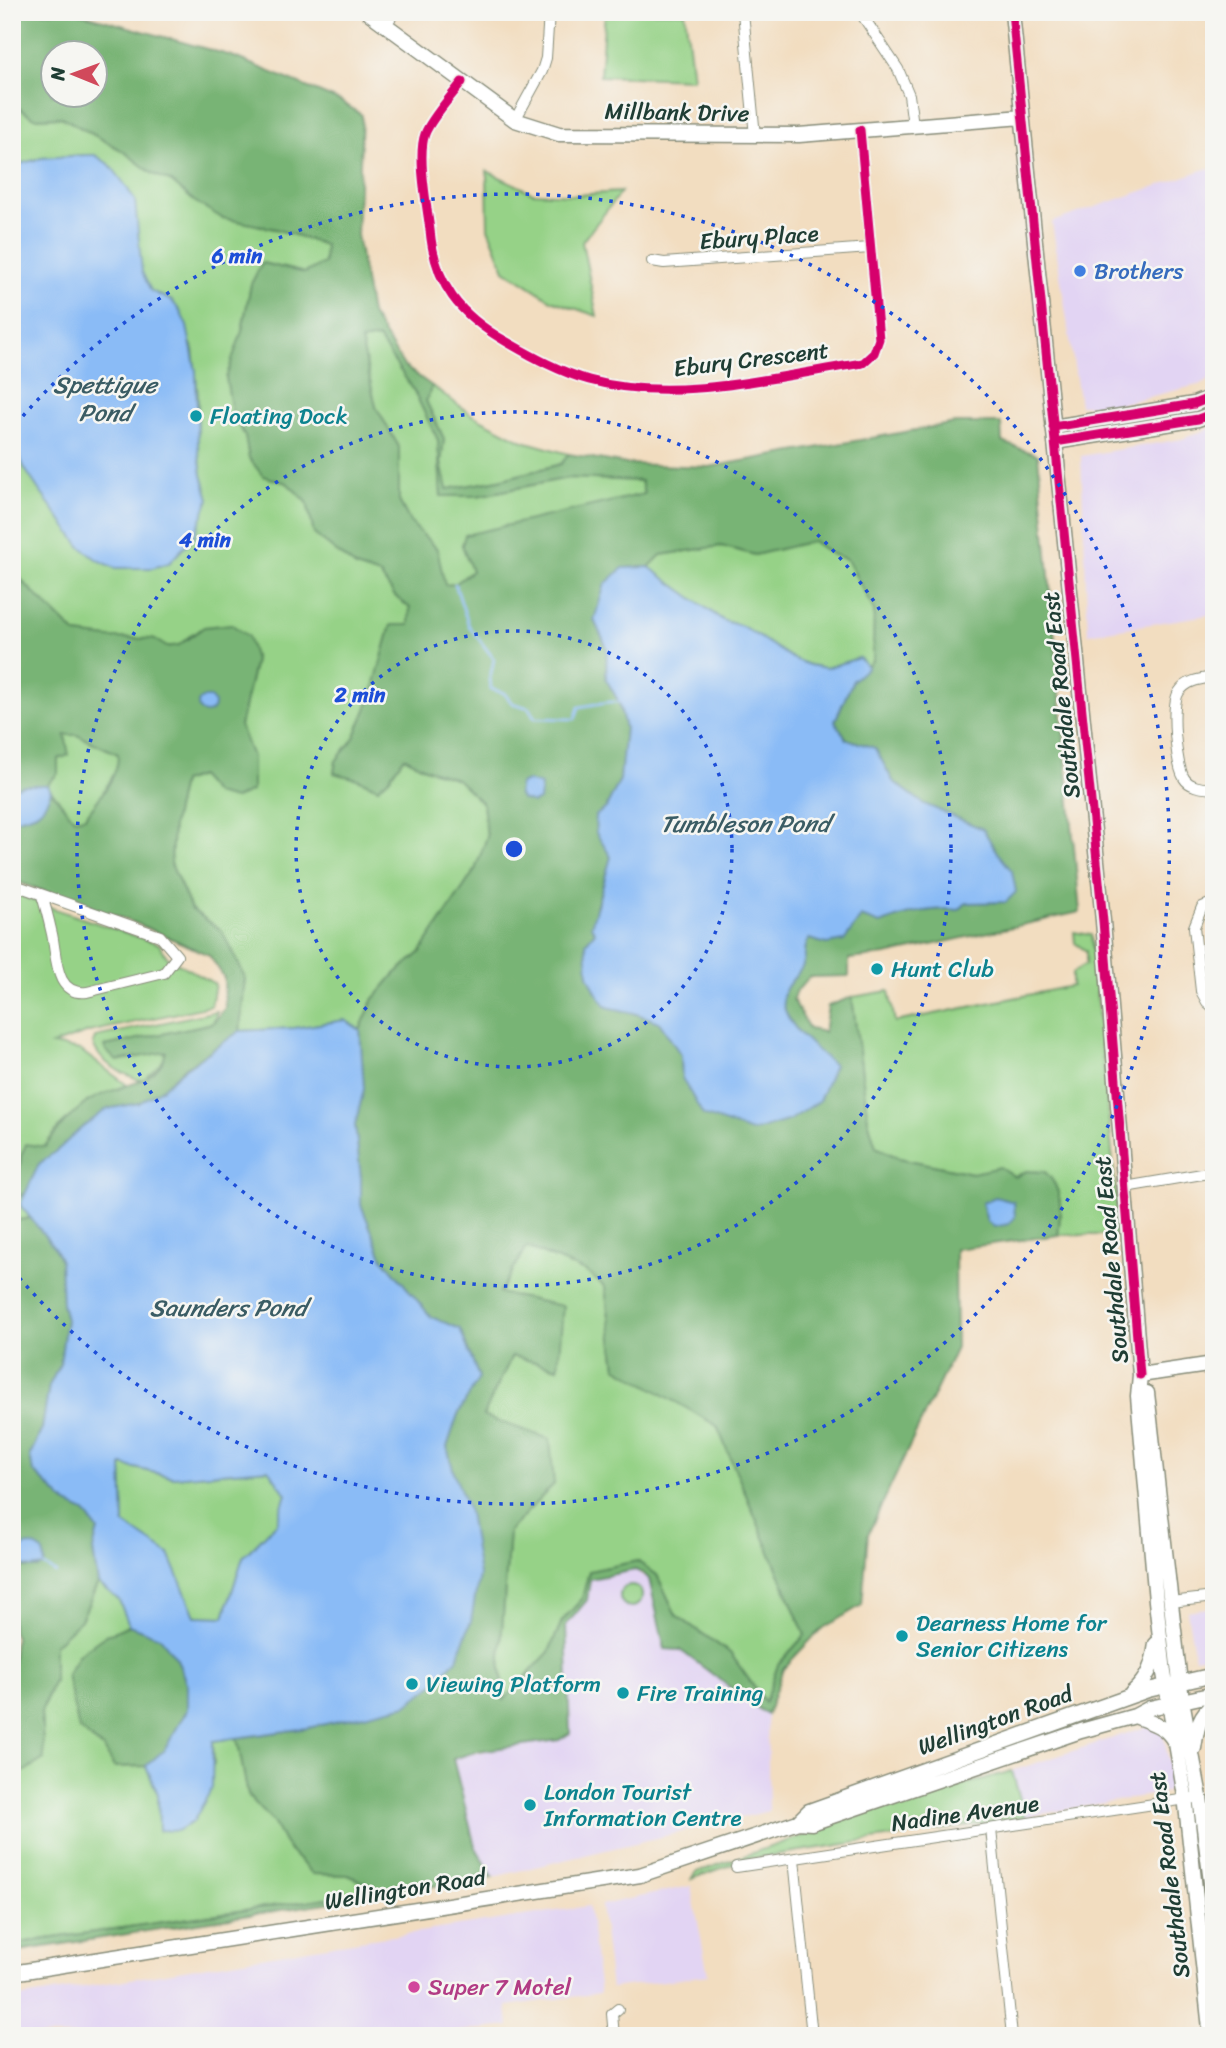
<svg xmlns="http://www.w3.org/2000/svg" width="1226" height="2048" viewBox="0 0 1226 2048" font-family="Sriracha,sans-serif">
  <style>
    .built { fill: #e2d4f3 }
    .green { fill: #96d287; stroke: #5a885e; stroke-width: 2 }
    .forest { fill: #78b474; stroke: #4c7854; stroke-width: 2; fill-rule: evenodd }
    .water { fill: #8abbf6; stroke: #547c95; stroke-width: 2; fill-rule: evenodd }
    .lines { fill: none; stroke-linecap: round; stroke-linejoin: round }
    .stream { stroke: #8abbf6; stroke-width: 2.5 }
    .street-casing { stroke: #888d7a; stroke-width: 12 }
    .secondary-casing { stroke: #888d7a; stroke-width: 17 }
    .street { stroke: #fff; stroke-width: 10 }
    .secondary { stroke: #fff; stroke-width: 14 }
    .cycleway-casing { stroke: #f6f6f2; stroke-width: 13 }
    .cycleway { stroke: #d6006c; stroke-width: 9 }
    .ring { fill: none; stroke: #1d4ed8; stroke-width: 3.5; stroke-dasharray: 3.5 7 }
    .shop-dot { fill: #3f7fe0; stroke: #f6f6f2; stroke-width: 2.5 }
    .culture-dot { fill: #0f9aa8; stroke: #f6f6f2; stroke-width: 2.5 }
    .hotel-dot { fill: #d1479c; stroke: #f6f6f2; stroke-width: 2.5 }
    .labels { text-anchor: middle; stroke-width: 5; stroke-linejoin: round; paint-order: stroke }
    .street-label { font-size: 23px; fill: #1f3d34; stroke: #f6f6f2 }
    .shop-label { font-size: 23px; fill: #366cbe; stroke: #f6f6f2; text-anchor: start }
    .culture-label { font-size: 23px; fill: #0d838f; stroke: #f6f6f2; text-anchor: start }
    .hotel-label { font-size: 23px; fill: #b23c85; stroke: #f6f6f2; text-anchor: start }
    .water-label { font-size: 24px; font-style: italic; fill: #3a5c64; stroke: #f6f6f2 }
    .centre { fill: #1d4ed8; stroke: #f6f6f2; stroke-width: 3.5 }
    .ring-label { font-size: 21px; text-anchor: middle; font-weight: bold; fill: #1d4ed8; stroke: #f6f6f2; stroke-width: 5; stroke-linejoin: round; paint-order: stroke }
  </style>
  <rect width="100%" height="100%" fill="#f6f6f2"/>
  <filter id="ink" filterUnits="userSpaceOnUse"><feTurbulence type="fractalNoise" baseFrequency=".0143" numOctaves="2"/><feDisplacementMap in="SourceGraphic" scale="14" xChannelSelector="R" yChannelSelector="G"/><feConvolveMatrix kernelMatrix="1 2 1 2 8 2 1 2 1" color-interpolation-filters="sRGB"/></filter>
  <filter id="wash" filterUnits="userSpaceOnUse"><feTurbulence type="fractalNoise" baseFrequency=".00686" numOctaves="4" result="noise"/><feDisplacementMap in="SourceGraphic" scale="28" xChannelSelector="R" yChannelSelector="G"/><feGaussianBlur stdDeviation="1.57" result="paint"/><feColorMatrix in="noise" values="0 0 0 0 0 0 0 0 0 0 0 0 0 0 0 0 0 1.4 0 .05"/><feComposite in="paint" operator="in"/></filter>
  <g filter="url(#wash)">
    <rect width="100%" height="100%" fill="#f2ddc0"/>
    <!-- built -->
    <path class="built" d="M 1209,168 L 1214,175 L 1214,377 L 1202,384 L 1111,406 L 1080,405 L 1052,222 Z
      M 1214,427 L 1214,614 L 1088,634 L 1081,456 L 1182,439 Z
      M 635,1570 L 649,1579 L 665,1649 L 680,1649 L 767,1715 L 769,1811 L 493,1877 L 475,1846 L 453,1758 L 570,1733 L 566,1625 L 587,1600 L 590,1579 Z
      M 1214,1607 L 1214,1655 L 1195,1658 L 1187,1611 Z
      M 1149,1726 L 1163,1734 L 1173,1779 L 1166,1792 L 1025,1817 L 1012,1771 Z
      M 691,1886 L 708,1975 L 611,1988 L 601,1905 Z
      M 589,1906 L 600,1993 L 507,2006 L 509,2026 L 416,2036 L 12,2036 L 12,1999 L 327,1946 Z"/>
    <!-- green -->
    <path class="green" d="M 605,12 L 685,12 L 693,79 L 600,76 Z
      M 12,104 L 35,118 L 61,117 L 123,151 L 153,174 L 172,182 L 194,201 L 253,224 L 302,236 L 325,245 L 324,263 L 305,273 L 262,263 L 251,284 L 242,331 L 232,413 L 245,436 L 249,458 L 263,476 L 287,483 L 307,502 L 314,534 L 356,567 L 380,575 L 395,596 L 410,608 L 409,625 L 391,625 L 371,698 L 354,738 L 336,761 L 334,773 L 358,779 L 378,788 L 389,778 L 404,757 L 425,768 L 457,779 L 483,804 L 487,837 L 475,870 L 420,953 L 395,974 L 373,1000 L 360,1030 L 345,1020 L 294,1028 L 240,1031 L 245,977 L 222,931 L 191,909 L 171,864 L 173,824 L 182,782 L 199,776 L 215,794 L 252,757 L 240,726 L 255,660 L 193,633 L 179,645 L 167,647 L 76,634 L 23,582 L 12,565 L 12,440 L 25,469 L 115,568 L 152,568 L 209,499 L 202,475 L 198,445 L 198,395 L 193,348 L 172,301 L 151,291 L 141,272 L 134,201 L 85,155 L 42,158 L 12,166 Z
      M 487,171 L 533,193 L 574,195 L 621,192 L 582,242 L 597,316 L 551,300 L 505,270 L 488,228 Z
      M 378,338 L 413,389 L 438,440 L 441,496 L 477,496 L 568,478 L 641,481 L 644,494 L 553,516 L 462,545 L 472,571 L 455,584 L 444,585 L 437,549 L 410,522 L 399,501 L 399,447 L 376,407 L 361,341 Z
      M 432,386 L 472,415 L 523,441 L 569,454 L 561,464 L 499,480 L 446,490 L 441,463 L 444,439 L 426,401 Z
      M 813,541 L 831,554 L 847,559 L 874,610 L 873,660 L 868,667 L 859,658 L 826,668 L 809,665 L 792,658 L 742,626 L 724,621 L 649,567 L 661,555 L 721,546 L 755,555 Z
      M 64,735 L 77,735 L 118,754 L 119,766 L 100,797 L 85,817 L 74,819 L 47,785 L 58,773 L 58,759 Z
      M 12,892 L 52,908 L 159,944 L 167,957 L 215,984 L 211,1006 L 89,1032 L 52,1045 L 80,1050 L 127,1085 L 88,1101 L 58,1128 L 44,1147 L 21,1156 L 19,1175 L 12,1184 Z
      M 1074,932 L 1091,935 L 1120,1235 L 1058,1235 C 1061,1211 1064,1189 1045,1172 L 1026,1171 L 1015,1177 L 973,1173 L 899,1158 L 876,1147 L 868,1120 L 852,997 L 889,991 L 895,1022 L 1072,986 L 1072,973 L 1086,964 L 1086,951 L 1075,943 Z
      M 217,1011 L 213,1023 L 106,1046 L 117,1061 L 166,1051 L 164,1062 L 142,1081 C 122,1073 101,1065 93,1044 L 95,1037 Z
      M 26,1193 L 21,1205 L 31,1218 L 12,1221 L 12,1199 Z
      M 527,1247 L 587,1272 L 605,1287 L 616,1367 L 717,1425 L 805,1635 L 778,1665 L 765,1703 L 730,1653 L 676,1615 L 657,1575 L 637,1561 L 589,1571 L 582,1599 L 562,1621 L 549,1652 L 504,1701 L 500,1658 L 509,1531 L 554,1484 L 483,1416 L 512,1356 L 557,1368 L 499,1294 Z
      M 122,1465 L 173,1477 L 269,1469 L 286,1494 L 277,1523 L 243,1557 L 224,1617 L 195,1616 L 168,1554 L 124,1524 Z
      M 98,1583 L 119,1600 L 129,1625 L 106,1635 L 67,1674 L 79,1729 L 104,1749 L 114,1767 L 146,1766 L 158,1794 L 160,1830 L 214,1764 L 213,1741 L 237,1738 L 248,1795 L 273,1822 L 288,1849 L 313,1874 L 348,1875 L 383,1890 L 12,1944 L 12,1779 L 43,1759 L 41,1712 L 54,1680 L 54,1645 L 81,1620 Z
      M620 1596a11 11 0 1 1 22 0a11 11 0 1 1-22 0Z
      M 1012,1771 L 1025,1817 L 747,1859 L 692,1879 L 697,1872 L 828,1827 L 833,1822 Z"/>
    <!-- forest -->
    <path class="forest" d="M 12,12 L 75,12 L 232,56 L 340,101 L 362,115 L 357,235 L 371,314 L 404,366 L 432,386 L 426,401 L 444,439 L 441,463 L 447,489 L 499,480 L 561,464 L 569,454 L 627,464 L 709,467 L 955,423 L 1001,423 L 1002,442 L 1038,455 L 1080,912 L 886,955 L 849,959 L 849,976 L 809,977 L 795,993 L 793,999 L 809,1029 L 824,1032 L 828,1006 L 852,997 L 868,1120 L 876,1147 L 899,1158 L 972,1173 L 1000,1167 L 1015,1177 L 1026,1171 L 1045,1172 C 1064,1189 1061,1211 1058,1235 L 955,1249 L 956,1348 L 868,1534 L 862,1605 L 820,1630 L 783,1669 L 767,1715 L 680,1650 L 665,1649 L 649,1579 L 643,1573 L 635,1570 L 590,1579 L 587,1600 L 566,1625 L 570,1733 L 559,1740 L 478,1751 L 453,1759 L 475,1846 L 493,1877 L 12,1952 L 12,1944 L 382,1890 L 348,1875 L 313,1874 L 288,1849 L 273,1822 L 248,1795 L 237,1738 L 308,1728 L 407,1704 L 454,1473 L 447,1447 L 458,1414 L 479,1377 L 460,1329 L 431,1317 L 383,1259 L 361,1205 L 361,1178 L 355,1125 L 364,1089 L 360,1030 L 373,1000 L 395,974 L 420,953 L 475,870 L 487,837 L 483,804 L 457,779 L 425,768 L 404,757 L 389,778 L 378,788 L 358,779 L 334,773 L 336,761 L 354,738 L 371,698 L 391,625 L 409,625 L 410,608 L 395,596 L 380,575 L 356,567 L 314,534 L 307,502 L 287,483 L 263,476 L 249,458 L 245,436 L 232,413 L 226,378 L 242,331 L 251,284 L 262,263 L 305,273 L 324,263 L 325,245 L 276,229 L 222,218 L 194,201 L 172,182 L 153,174 L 123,151 L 62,117 L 35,118 L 12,104 ZM 52,52 L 94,52 L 94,94 L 52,94 ZM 378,338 L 413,389 L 438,440 L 441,496 L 477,496 L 568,478 L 641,481 L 644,494 L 465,535 L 462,545 L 472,571 L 455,584 L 445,585 L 437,549 L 410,522 L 399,501 L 399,447 L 376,407 L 361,341 ZM 813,541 L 831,554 L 847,559 L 874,610 L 873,660 L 853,680 L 835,721 L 847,739 L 875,748 L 893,781 L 924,804 L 983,829 L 996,851 L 1006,902 L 966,903 L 959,910 C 933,907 904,914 880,924 L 861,917 L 827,944 L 809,939 C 802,950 807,955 803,965 C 799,976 785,983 783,997 C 781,1022 817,1050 833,1065 L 682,1078 L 681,1055 L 659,1022 L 634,1013 L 588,975 L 586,943 L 595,932 L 596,907 L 611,857 L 606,808 L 620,780 L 625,728 L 619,702 L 606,679 L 607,648 L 594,620 L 623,568 L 649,567 L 661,555 L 721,546 L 755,555 ZM 527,1247 L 587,1272 L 605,1287 L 616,1367 L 717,1426 L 805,1635 L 778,1665 L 765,1702 L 730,1653 L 676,1615 L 657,1575 L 637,1561 L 589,1571 L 582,1599 L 562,1621 L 549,1652 L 504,1700 L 500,1658 L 509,1531 L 554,1484 L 550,1439 L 483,1416 L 512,1356 L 558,1368 L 563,1306 L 499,1293 Z
      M 12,565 L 23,582 L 76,634 L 110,638 L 154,639 L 167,647 L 179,645 L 204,627 L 231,624 L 248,636 L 255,660 L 240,726 L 252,757 L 252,791 L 234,799 L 215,794 L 199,776 L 182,782 L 173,824 L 171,864 L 191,909 L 222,931 L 245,977 L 240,1031 L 183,1069 L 162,1089 L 139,1103 L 107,1109 L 79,1130 L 60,1148 L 39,1164 L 26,1193 L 12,1199 L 12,1184 L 19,1175 L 21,1156 L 26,1144 L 45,1147 C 56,1131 70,1115 86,1103 C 111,1084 158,1088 166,1052 L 117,1061 L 106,1051 L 105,1046 L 213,1023 L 225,1008 L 224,977 L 209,955 L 138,924 L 12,880 L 12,820 C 35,815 42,815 51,791 L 74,819 L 85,817 C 98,799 119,777 118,754 L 77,735 L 65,735 L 69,755 L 58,759 L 58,773 L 47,785 L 23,785 L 12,789 Z
      M 31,1218 L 54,1247 L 60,1259 L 62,1303 L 66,1320 L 60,1364 L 49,1386 L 42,1429 L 30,1455 L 33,1471 L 67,1504 L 85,1512 L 98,1530 L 93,1550 L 98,1583 L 81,1620 L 54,1645 L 54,1680 L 41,1712 L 44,1759 L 12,1779 L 12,1668 L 15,1637 L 12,1631 L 12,1563 L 23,1568 L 38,1568 L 33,1546 L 22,1547 L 12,1552 L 12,1221 Z
      M 129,1625 L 160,1637 L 177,1659 L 187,1685 L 187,1710 L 165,1750 L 146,1766 L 114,1767 L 104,1749 L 79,1729 L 67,1675 L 78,1655 L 106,1635 Z"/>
    <!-- water -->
    <path class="water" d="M 85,155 L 95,155 L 110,165 L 126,186 L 135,201 L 142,272 L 151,291 L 172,301 L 180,311 L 187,326 L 196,371 L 198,445 L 202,475 L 209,499 L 194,537 L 169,563 L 152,568 L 115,568 L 96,559 L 80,546 L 39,490 L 25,469 L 12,440 L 12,166 L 42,158 Z
      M 649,567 L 724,621 L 742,626 L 792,658 L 809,665 L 826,668 L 859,658 L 868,667 L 853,680 L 835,721 L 846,739 L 875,748 L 893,781 L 924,804 L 983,829 L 996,851 L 1012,871 L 1016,892 L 1006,902 L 966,903 L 959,910 C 933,907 904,914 880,924 L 861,917 L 844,941 L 827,944 L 809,939 C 802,950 807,956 803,965 C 799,976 785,983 783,997 C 781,1023 817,1050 834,1065 L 819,1101 L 790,1120 L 751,1132 L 703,1115 L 682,1078 L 681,1055 L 659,1022 L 634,1013 L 607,1007 L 596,992 L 588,975 L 586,943 L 595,932 L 591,926 L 611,857 L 596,833 L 595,816 L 606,808 L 620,780 L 625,728 L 619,702 L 606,679 L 607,648 L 594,620 L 605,584 L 623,568 Z
      M198 705a8 8 0 1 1 16 0a8 8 0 1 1-16 0Z
      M 527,781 L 541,785 L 539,800 L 533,803 L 521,799 L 518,793 L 520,784 Z
      M 23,785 L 47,785 L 51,791 C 42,815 35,815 12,820 L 12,789 Z
      M 345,1020 L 360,1030 L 364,1089 L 355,1125 L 361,1178 L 361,1205 L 383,1259 L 431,1317 L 460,1329 L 479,1378 L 458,1414 L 447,1447 L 454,1473 L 469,1512 L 479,1575 L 471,1621 L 457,1659 L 433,1685 L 407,1705 L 308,1728 L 213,1741 L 212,1788 L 193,1822 L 177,1831 L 159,1830 L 158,1794 L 146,1766 L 165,1749 L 187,1710 L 187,1685 L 177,1659 L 160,1637 L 129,1625 L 119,1600 L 98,1583 L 93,1550 L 98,1530 L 85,1512 L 67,1504 L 33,1471 L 30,1455 L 42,1429 L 49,1386 L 60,1364 L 66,1320 L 62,1303 L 60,1259 L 54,1247 L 20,1205 L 39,1164 L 60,1148 L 79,1130 L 107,1109 L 139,1103 L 162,1089 L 183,1070 L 240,1031 L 294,1028 ZM 122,1465 L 173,1477 L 268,1469 L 286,1494 L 277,1523 L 243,1557 L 224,1617 L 195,1616 L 169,1554 L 124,1524 Z
      M 995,1197 L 1014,1202 L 1015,1217 L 1009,1224 L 994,1227 L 987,1221 L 982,1203 Z
      M 28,1545 C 42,1546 46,1553 44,1566 L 31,1568 L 12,1563 L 12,1552 Z"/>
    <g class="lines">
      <!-- stream -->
      <path class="stream" d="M 455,584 L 469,626 L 494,659 L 490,678 L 491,689 L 504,693 L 512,703 L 529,708 L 535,718 L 575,719 L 579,707 L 608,702 L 619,702
        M 44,1566 L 56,1573"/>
    </g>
  </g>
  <g filter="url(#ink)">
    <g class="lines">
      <!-- street casing -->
      <g class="street-casing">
        <path id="street" d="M 743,12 L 755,136
          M 860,12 L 898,69 L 909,95 L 913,125
          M 386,24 L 395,12
          M 462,82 C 451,97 431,118 425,134 C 417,155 427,207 430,230 C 435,285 459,315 507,342 C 533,357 560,372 589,380 C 675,404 777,376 863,363 L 874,353 L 879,339 L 860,130
          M 515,120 L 542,71 L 546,58 L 549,12
          M 652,261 L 664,263 L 870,248
          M 1214,677 C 1201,679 1187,680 1179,692 C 1170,704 1176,765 1184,778 C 1190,788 1204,788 1214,789
          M 12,884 L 160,936 L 177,956 L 164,973 L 87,992 C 54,996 57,956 52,934 C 49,921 46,908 42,896
          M 1214,902 L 1202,907 L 1194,927 L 1201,991 L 1207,1002 L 1214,1008
          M 1125,1187 L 1214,1172
          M 1171,1602 L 1214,1597
          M 991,1829 L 1012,2036
          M 794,1859 L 812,2036
          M 736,1867 L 1200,1797
          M 614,2036 L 612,2014 L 618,2009"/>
      </g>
      <!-- secondary casing -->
      <g class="secondary-casing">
        <path id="secondary" d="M 368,12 L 515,120 L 559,134 L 799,135 L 1022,117
          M 1012,12 L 1103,921 L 1140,1375 L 1138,1396 L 1156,1601 L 1164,1673 L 1185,1796 L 1210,2029 L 1214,2036
          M 1053,427 L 1194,404 L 1214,396
          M 1055,442 L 1198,419 L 1214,413
          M 1140,1375 L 1214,1364
          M 1147,1393 L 1182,1700 L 1200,1797 L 1214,1905
          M 1132,1693 C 1148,1679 1153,1665 1156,1644
          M 1135,1716 C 1151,1723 1165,1725 1174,1741
          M 1194,1748 C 1197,1730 1198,1715 1214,1704
          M 798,1822 L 809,1811 L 1148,1690 L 1214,1675
          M 12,1973 L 640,1875 L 798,1822 L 812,1823 L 1081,1731 L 1135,1716 L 1150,1708 L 1214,1694"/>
      </g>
      <!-- street -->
      <use href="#street" class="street"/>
      <!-- secondary -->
      <use href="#secondary" class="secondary"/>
      <!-- cycleway casing -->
      <g class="cycleway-casing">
        <path id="cycleway" d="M 1012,12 L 1103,921 L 1140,1375
          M 462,82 C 451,97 431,118 425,134 C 417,155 427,207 430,230 C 435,285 459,315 507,342 C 533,357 560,372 589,380 C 675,404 777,376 863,363 L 874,353 L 879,339 L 860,130
          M 1053,427 L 1194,404 L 1214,396
          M 1055,442 L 1198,419 L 1214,413"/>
      </g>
      <!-- cycleway -->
      <use href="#cycleway" class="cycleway"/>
    </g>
  </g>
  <!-- distance rings -->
  <g class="ring">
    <circle cx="514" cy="849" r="218"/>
    <circle cx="514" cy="849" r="437"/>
    <path d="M16 424A655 655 0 1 1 16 1274"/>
  </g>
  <!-- markers -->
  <circle class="shop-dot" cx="1080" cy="271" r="7"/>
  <g class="culture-dot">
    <circle cx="196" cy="416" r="7"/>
    <circle cx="877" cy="969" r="7"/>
    <circle cx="902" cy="1636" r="7"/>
    <circle cx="412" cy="1684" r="7"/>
    <circle cx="623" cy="1693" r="7"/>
    <circle cx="530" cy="1805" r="7"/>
  </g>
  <circle class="hotel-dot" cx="414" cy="1987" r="7"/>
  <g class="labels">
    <!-- street labels -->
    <g class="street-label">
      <text transform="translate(677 112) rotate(1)" y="8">Millbank Drive</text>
      <text transform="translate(759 237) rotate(-4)" y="8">Ebury Place</text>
      <text transform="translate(751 359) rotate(-7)" y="8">Ebury Crescent</text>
      <text transform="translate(1061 695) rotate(-96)" y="8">Southdale Road East</text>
      <text transform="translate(1111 1260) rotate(-95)" y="8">Southdale Road East</text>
      <text transform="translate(995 1720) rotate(-20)" y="8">Wellington Road</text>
      <text transform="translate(965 1813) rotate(-8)" y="8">Nadine Avenue</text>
      <text transform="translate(1169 1875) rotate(-97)" y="8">Southdale Road East</text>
      <text transform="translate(405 1889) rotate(-9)" y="8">Wellington Road</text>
    </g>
    <!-- shop labels -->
    <g class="shop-label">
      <text x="1094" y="279">Brothers</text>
    </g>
    <!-- culture labels -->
    <g class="culture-label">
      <text x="210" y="424">Floating Dock</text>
      <text x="891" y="977">Hunt Club</text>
      <text x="916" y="1631">Dearness Home for<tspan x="916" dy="26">Senior Citizens</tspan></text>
      <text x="426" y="1692">Viewing Platform</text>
      <text x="637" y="1701">Fire Training</text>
      <text x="544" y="1800">London Tourist<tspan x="544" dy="26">Information Centre</tspan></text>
    </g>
    <!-- hotel labels -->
    <g class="hotel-label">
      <text x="428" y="1995">Super 7 Motel</text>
    </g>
    <!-- water labels -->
    <g class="water-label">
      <text x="105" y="393">Spettigue<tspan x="105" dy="28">Pond</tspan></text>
      <text x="745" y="832">Tumbleson Pond</text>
      <text x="228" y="1316">Saunders Pond</text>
    </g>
  </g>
  <circle cx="514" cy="849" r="10" class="centre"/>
  <g class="ring-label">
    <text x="237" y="263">6 min</text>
    <text x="205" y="547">4 min</text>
    <text x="360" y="702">2 min</text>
  </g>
  <!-- margin -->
  <rect width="1226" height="2048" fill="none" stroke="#f6f6f2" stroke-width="42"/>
  <!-- north arrow -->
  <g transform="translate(74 74) rotate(271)"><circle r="33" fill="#f6f6f2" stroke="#a0aca6" stroke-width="2"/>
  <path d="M0-5L12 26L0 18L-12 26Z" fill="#d1495b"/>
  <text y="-10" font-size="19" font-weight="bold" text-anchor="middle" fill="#1f3d34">N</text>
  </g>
</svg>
